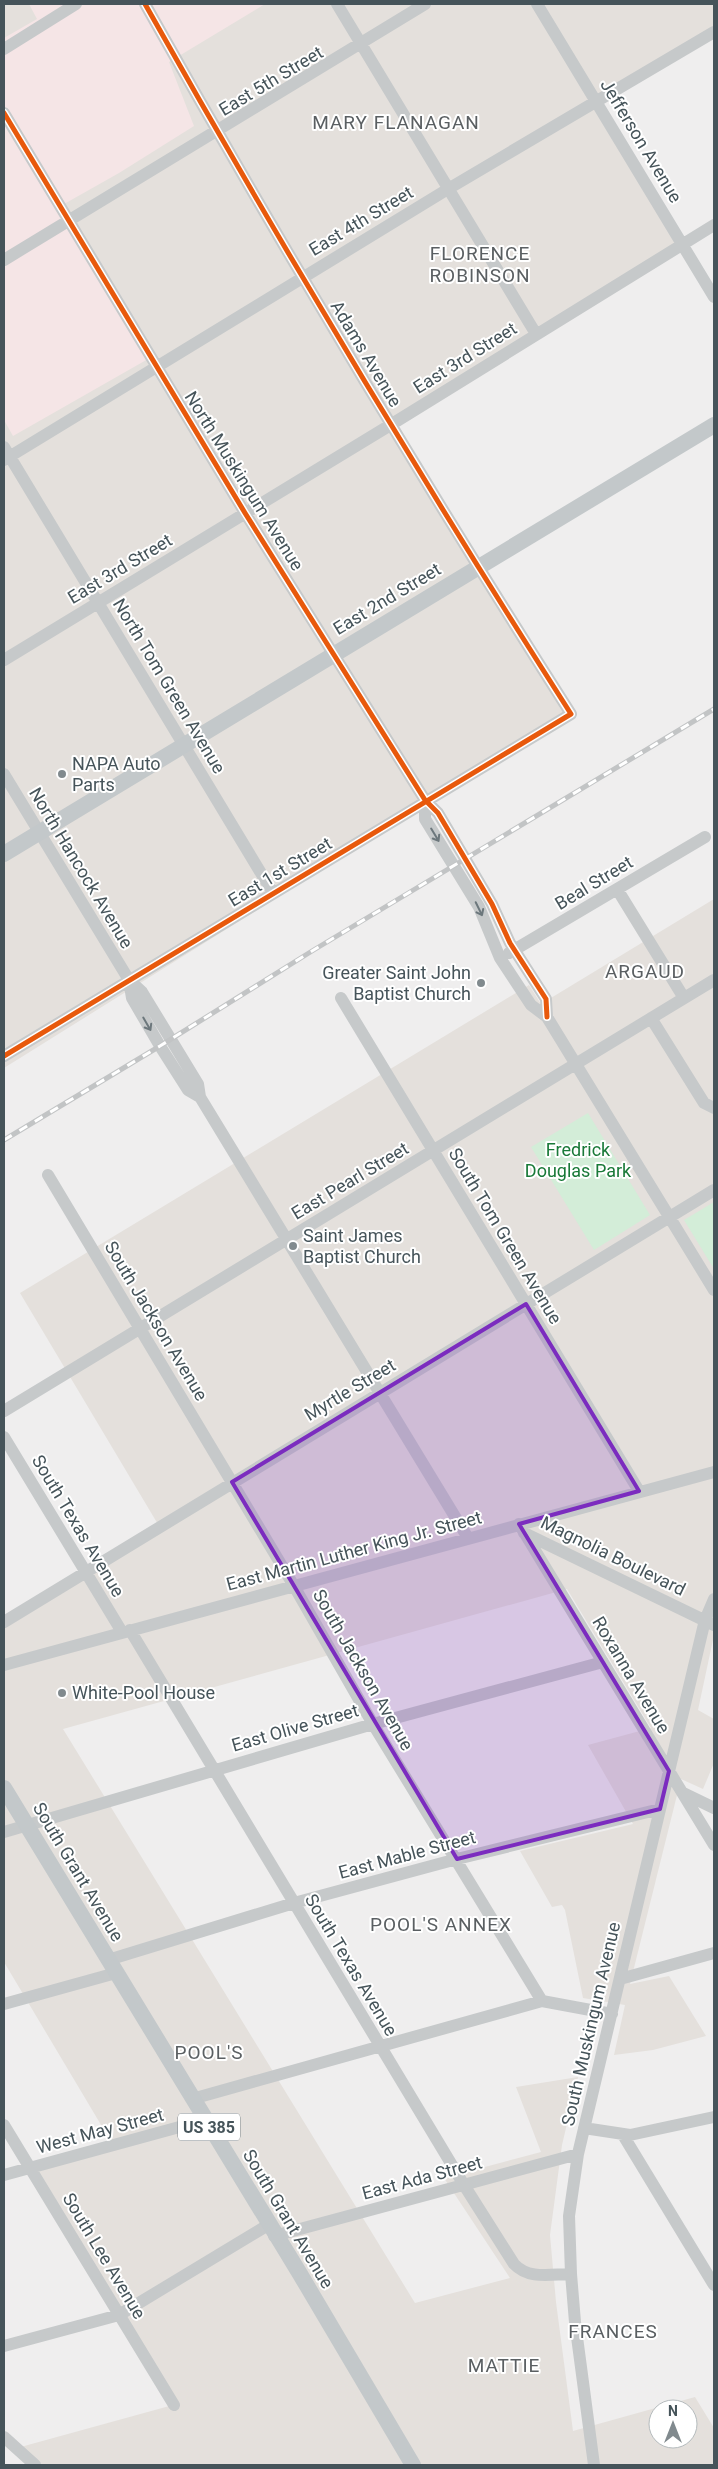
<svg xmlns="http://www.w3.org/2000/svg" width="718" height="2469" viewBox="0 0 718 2469" font-family="Roboto,sans-serif">
  <style>
    .commercial { fill: #e4e0dc; fill-rule: evenodd }
    .medical { fill: #f5e5e6 }
    .green { fill: #d3edd8 }
    .lines { fill: none; stroke-linecap: round; stroke-linejoin: round }
    .minor { stroke: #c6c9ca; stroke-width: 12 }
    .major { stroke: #c3c8ca; stroke-width: 16 }
    .rail-casing { stroke: #c2c4c5; stroke-width: 5 }
    .rail { stroke: #fff; stroke-width: 3; stroke-dasharray: 9; stroke-linecap: butt }
    .cycleway-casing { stroke: #fff; stroke-width: 8 }
    .cycleway { stroke: #e8590c; stroke-width: 5 }
    .oneway { stroke: #6c777c }
    .marked { fill: #7b2cbf; fill-opacity: 0.2; stroke: #7b2cbf; stroke-width: 4; stroke-linejoin: round }
    .poi-dot { fill: #818a8e; stroke: #fff; stroke-width: 2 }
    .labels { text-anchor: middle; stroke-width: 4; stroke-linejoin: round; paint-order: stroke }
    .shield { fill: #fff; stroke: #7e878c; stroke-width: 1 }
    .shield-label { font-size: 16px; font-weight: bold; fill: #46545a }
    .street-label { font-size: 18px; fill: #46545a; stroke: #fff }
    .poi-label { font-size: 18px; fill: #46545a; stroke: #fff; text-anchor: start }
    .park-label { font-size: 18px; fill: #197938; stroke: #fff }
    .neighbourhood-label { font-size: 19px; letter-spacing: 1px; fill: #5a5f62; stroke: #fff }
  </style>
  <rect width="100%" height="100%" fill="#efeeee"/>
  <!-- commercial -->
  <path class="commercial" d="M 4,4 L 714,4 L 714,31 L 597,102 L 682,244 L 393,424 L 571,714 L 4,1068 Z
    M 714,899 L 714,1635 L 698,1710 L 714,1719 L 714,1763 L 703,1789 L 681,1779 L 630,1984 L 669,1976 L 706,2036 L 653,2050 L 614,2055 L 625,2005 L 583,1998 L 565,1910 L 562,1905 L 552,1907 L 520,1851 L 633,1824 L 588,1745 L 651,1728 L 567,1589 L 63,1729 L 415,2303 L 510,2278 L 444,2178 L 541,2152 L 516,2087 L 578,2077 L 562,2145 L 550,2235 L 556,2302 L 573,2431 L 695,2397 L 714,2428 L 714,2465 L 34,2465 L 17,2448 L 173,2405 L 30,2168 L 113,2145 L 4,1962 L 4,1616 L 159,1526 L 20,1293 L 529,985 L 541,1004 ZM 658,2409 L 688,2409 L 688,2439 L 658,2439 Z"/>
  <!-- medical -->
  <path class="medical" d="M 29,4 L 265,4 L 169,62 L 194,126 L 119,173 L 57,208 L 148,359 L 13,436 L 4,420 L 4,38 L 37,19 Z"/>
  <!-- green -->
  <path class="green" d="M 588,1113 L 650,1215 L 594,1250 L 531,1147 Z
    M 714,1202 L 714,1269 L 684,1220 Z"/>
  <g class="lines">
    <!-- minor -->
    <path class="minor" d="M 337,4 L 536,334
      M 537,4 L 714,297
      M 4,49 L 76,4
      M 4,113 L 245,513 L 425,800 L 438,813 L 492,904 L 510,943 L 546,999 L 547,1017
      M 4,260 L 425,4
      M 4,447 L 273,893
      M 4,460 L 448,189 L 714,32
      M 4,660 L 392,424 L 714,225
      M 4,774 L 129,980 L 142,992 L 198,1084 L 200,1097 L 468,1538
      M 425,800 L 425,819 L 479,907 L 500,958 L 531,1005 L 547,1017 L 714,1290
      M 617,889 L 684,998
      M 509,953 L 705,837
      M 129,980 L 132,998 L 160,1046 L 188,1090 L 200,1097
      M 341,998 L 639,1491
      M 651,1018 L 704,1103 L 714,1108
      M 4,1056 L 571,714 C 423,482 280,244 145,4
      M 48,1175 L 294,1586 L 373,1724 L 542,2001
      M 4,1411 L 714,980
      M 4,1437 L 122,1632
      M 519,1524 L 714,1845
      M 524,1533 L 714,1625
      M 4,1622 L 714,1190
      M 130,1630 L 464,2185 L 514,2264 C 529,2280 551,2274 571,2274
      M 4,1665 L 714,1472
      M 683,1793 L 714,1808
      M 4,1832 L 373,1724 L 603,1662
      M 108,1960 L 294,1903 L 457,1859 L 660,1809
      M 620,1979 L 714,1953
      M 4,2004 L 116,1973
      M 192,2099 L 542,2001 L 612,2014
      M 4,2125 L 174,2405
      M 584,2128 L 630,2135 L 714,2117
      M 623,2135 L 714,2285
      M 4,2175 L 205,2120
      M 274,2236 L 578,2154
      M 4,2346 L 119,2315 L 268,2225
      M 4,2437 L 35,2465
      M 594,2465 L 575,2322 L 571,2274 L 569,2216 L 578,2154 L 705,1620 L 714,1599"/>
    <!-- major -->
    <path class="major" d="M 4,854 L 714,425
      M 4,1788 L 300,2274 L 413,2465"/>
    <!-- rail casing -->
    <g class="rail-casing">
      <path id="rail" d="M 4,1140 L 160,1046 L 312,951 L 714,709"/>
    </g>
    <!-- rail -->
    <use href="#rail" class="rail"/>
    <!-- cycleway casing -->
    <g class="cycleway-casing">
      <path id="cycleway" d="M 4,113 L 245,513 L 425,800 L 438,813 L 492,904 L 510,943 L 546,999 L 547,1017
        M 4,1056 L 571,714 C 423,482 280,244 145,4"/>
    </g>
    <!-- cycleway -->
    <use href="#cycleway" class="cycleway"/>
  </g>
  <!-- one-way arrows -->
  <defs><path id="oneway-shaft" d="M-6 0H5M1.5-3L5.5 0L1.5 3" fill="none" stroke-width="1.6" stroke-linecap="round" stroke-linejoin="round" transform="scale(1.25)"/></defs>
  <g class="oneway">
    <use href="#oneway-shaft" transform="translate(435 835) rotate(59)"/>
    <use href="#oneway-shaft" transform="translate(479 909) rotate(64)"/>
    <use href="#oneway-shaft" transform="translate(147 1024) rotate(60)"/>
  </g>
  <!-- marked area -->
  <path class="marked" d="M 526,1304 L 639,1491 L 519,1524 L 669,1771 L 660,1809 L 457,1859 L 232,1482 Z"/>
  <!-- markers -->
  <g class="poi-dot">
    <circle cx="62" cy="774" r="5"/>
    <circle cx="481" cy="983" r="5"/>
    <circle cx="293" cy="1246" r="5"/>
    <circle cx="62" cy="1693" r="5"/>
  </g>
  <g class="labels">
    <!-- shield labels -->
    <rect class="shield" x="178" y="2113.5" width="62" height="27" rx="4"/>
    <g class="shield-label">
      <text x="209" y="2133">US 385</text>
    </g>
    <!-- street labels -->
    <g class="street-label">
      <text transform="translate(271 81) rotate(-31)" y="6">East 5th Street</text>
      <text transform="translate(641 141) rotate(59)" y="6">Jefferson Avenue</text>
      <text transform="translate(361 221) rotate(-31)" y="6">East 4th Street</text>
      <text transform="translate(366 354) rotate(59)" y="6">Adams Avenue</text>
      <text transform="translate(465 358) rotate(-32)" y="6">East 3rd Street</text>
      <text transform="translate(244 481) rotate(58)" y="6">North Muskingum Avenue</text>
      <text transform="translate(120 569) rotate(-31)" y="6">East 3rd Street</text>
      <text transform="translate(387 599) rotate(-31)" y="6">East 2nd Street</text>
      <text transform="translate(169 686) rotate(59)" y="6">North Tom Green Avenue</text>
      <text transform="translate(81 868) rotate(59)" y="6">North Hancock Avenue</text>
      <text transform="translate(280 872) rotate(-31)" y="6">East 1st Street</text>
      <text transform="translate(594 883) rotate(-31)" y="6">Beal Street</text>
      <text transform="translate(350 1181) rotate(-31)" y="6">East Pearl Street</text>
      <text transform="translate(505 1236) rotate(59)" y="6">South Tom Green Avenue</text>
      <text transform="translate(156 1321) rotate(59)" y="6">South Jackson Avenue</text>
      <text transform="translate(350 1390) rotate(-31)" y="6">Myrtle Street</text>
      <text transform="translate(78 1526) rotate(59)" y="6">South Texas Avenue</text>
      <text transform="translate(354 1551) rotate(-15)" y="6">East Martin Luther King Jr. Street</text>
      <text transform="translate(613 1556) rotate(26)" y="6">Magnolia Boulevard</text>
      <text transform="translate(363 1670) rotate(60)" y="6">South Jackson Avenue</text>
      <text transform="translate(631 1675) rotate(59)" y="6">Roxanna Avenue</text>
      <text transform="translate(295 1728) rotate(-16)" y="6">East Olive Street</text>
      <text transform="translate(407 1855) rotate(-15)" y="6">East Mable Street</text>
      <text transform="translate(78 1872) rotate(59)" y="6">South Grant Avenue</text>
      <text transform="translate(351 1965) rotate(59)" y="6">South Texas Avenue</text>
      <text transform="translate(591 2024) rotate(-77)" y="6">South Muskingum Avenue</text>
      <text transform="translate(100 2131) rotate(-15)" y="6">West May Street</text>
      <text transform="translate(422 2178) rotate(-15)" y="6">East Ada Street</text>
      <text transform="translate(288 2219) rotate(59)" y="6">South Grant Avenue</text>
      <text transform="translate(104 2256) rotate(59)" y="6">South Lee Avenue</text>
    </g>
    <!-- poi labels -->
    <g class="poi-label">
      <text x="72" y="770">NAPA Auto<tspan x="72" dy="21">Parts</tspan></text>
      <text x="471" y="979" text-anchor="end">Greater Saint John<tspan x="471" dy="21">Baptist Church</tspan></text>
      <text x="303" y="1242">Saint James<tspan x="303" dy="21">Baptist Church</tspan></text>
      <text x="72" y="1699">White-Pool House</text>
    </g>
    <!-- park labels -->
    <g class="park-label">
      <text x="578" y="1156">Fredrick<tspan x="578" dy="21">Douglas Park</tspan></text>
    </g>
    <!-- neighbourhood labels -->
    <g class="neighbourhood-label">
      <text x="396" y="129">MARY FLANAGAN</text>
      <text x="480" y="260">FLORENCE<tspan x="480" dy="22">ROBINSON</tspan></text>
      <text x="645" y="978">ARGAUD</text>
      <text x="441" y="1931">POOL'S ANNEX</text>
      <text x="209" y="2059">POOL'S</text>
      <text x="613" y="2338">FRANCES</text>
      <text x="504" y="2372">MATTIE</text>
    </g>
  </g>
  <!-- border -->
  <rect width="718" height="2469" fill="none" stroke="#46545a" stroke-width="10"/>
  <!-- north arrow -->
  <g transform="translate(673 2424)"><circle r="24" fill="#ffffff" stroke="#b5bbbd"/>
  <path d="M0-4L9 19L0 12L-9 19Z" fill="#818a8e"/>
  <text y="-8" font-size="14" font-weight="bold" text-anchor="middle" fill="#46545a">N</text>
  </g>
</svg>
